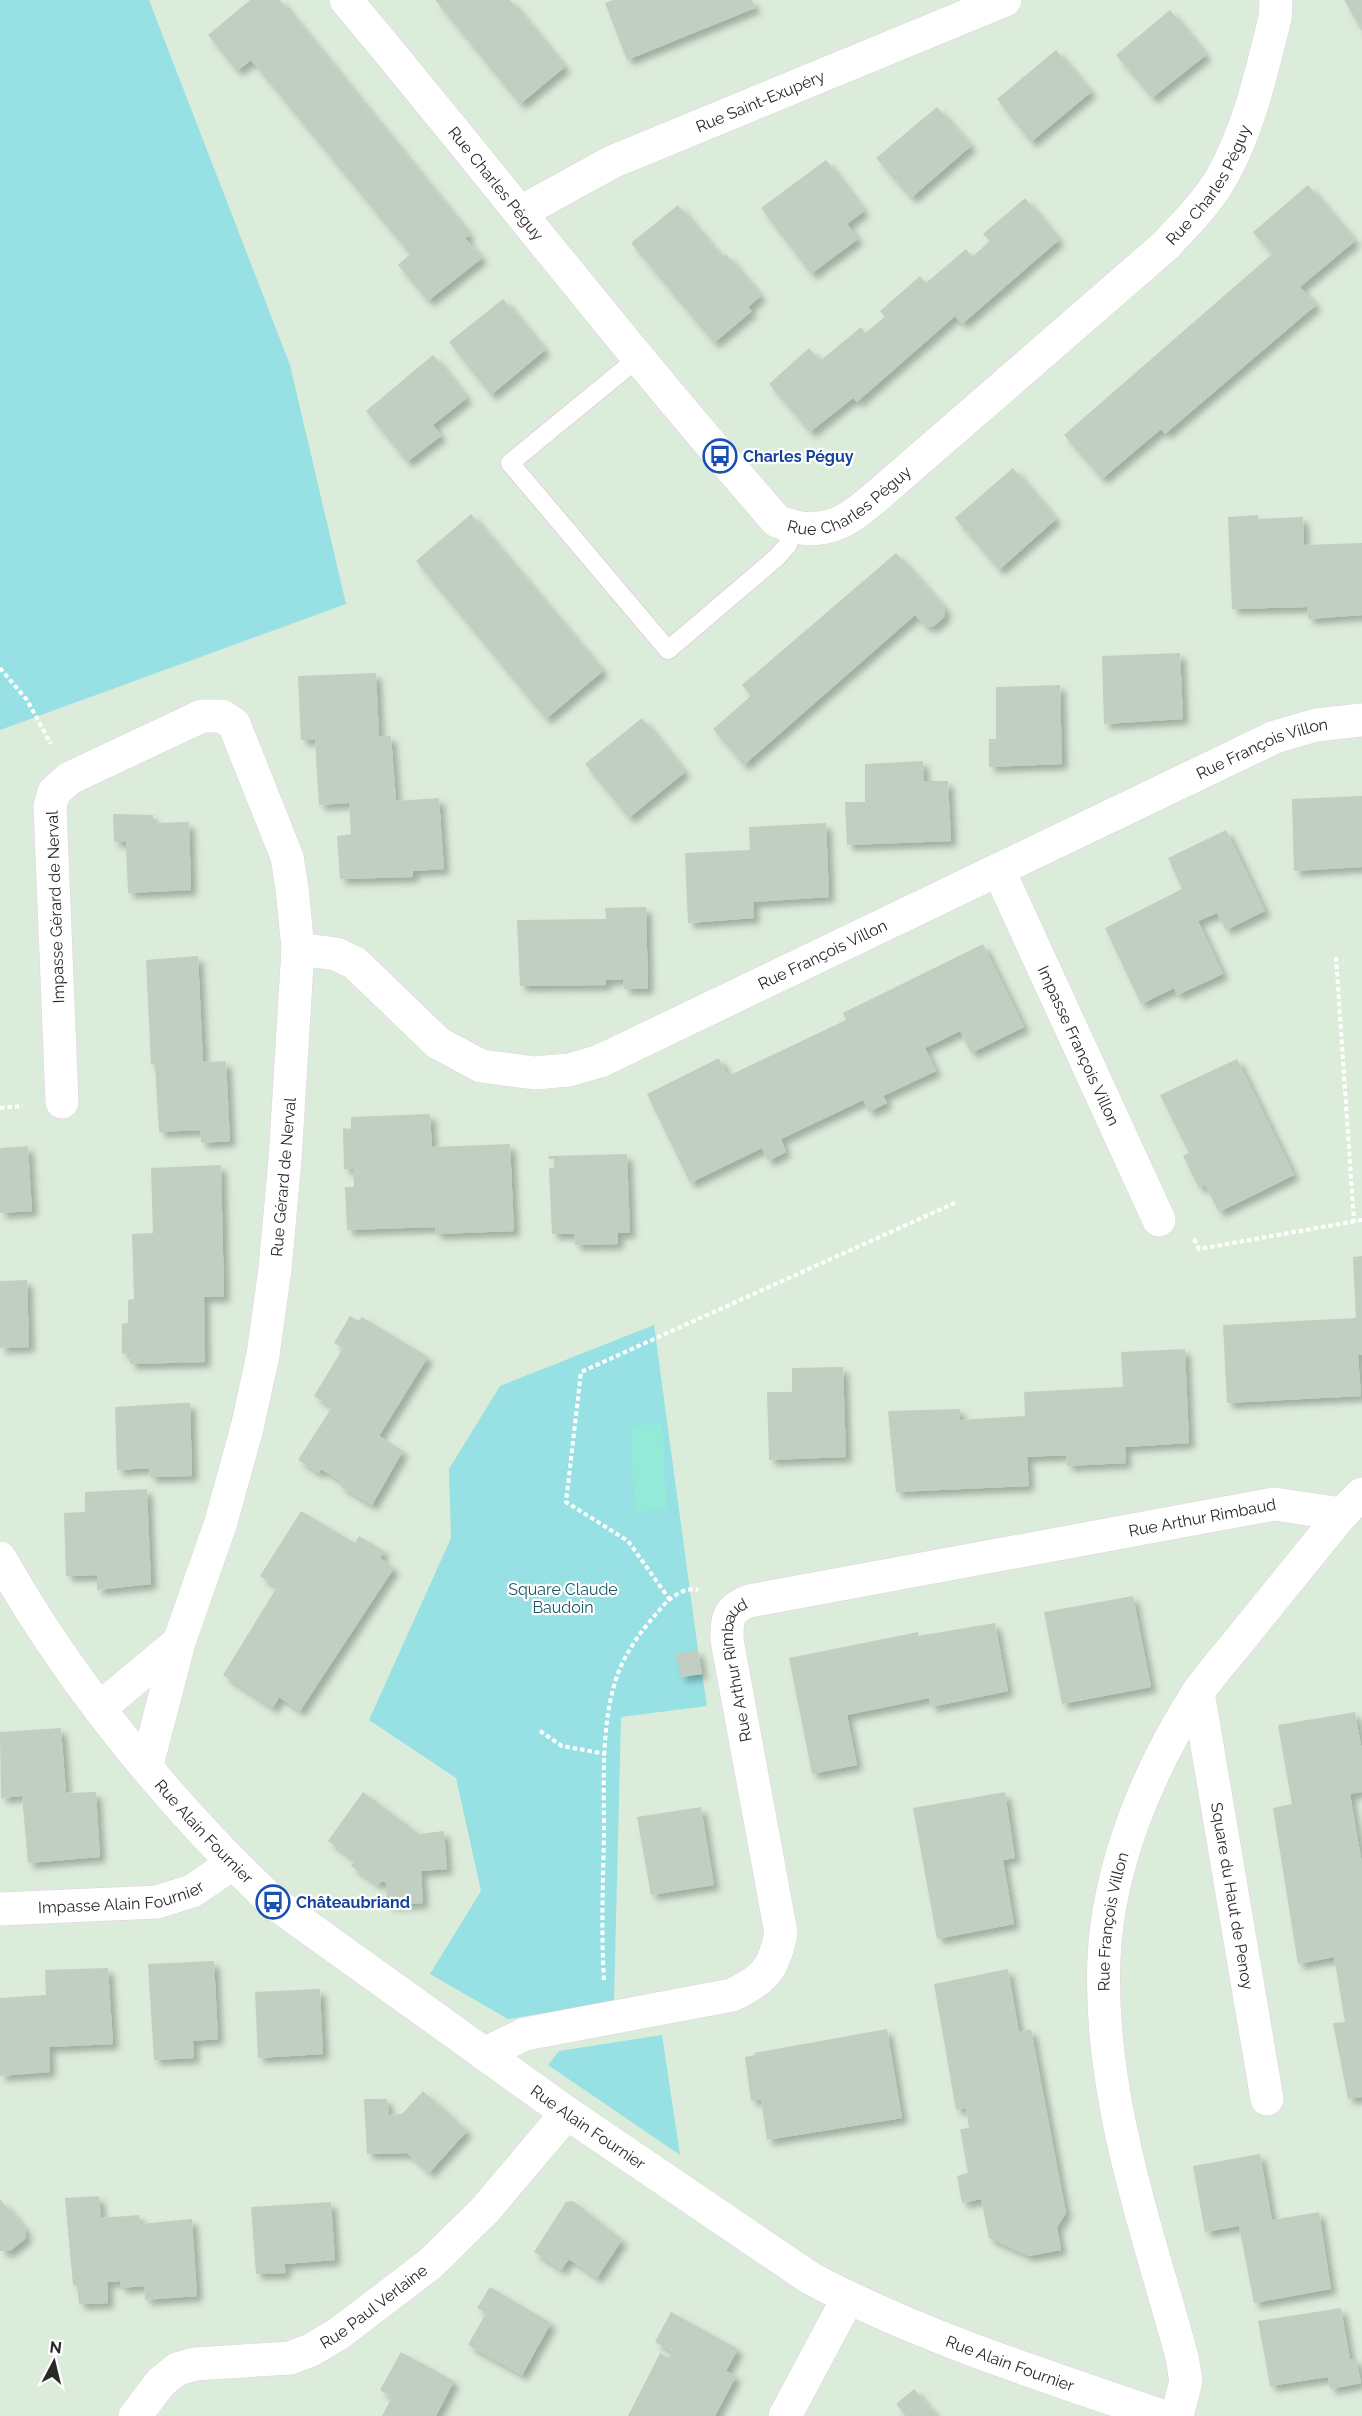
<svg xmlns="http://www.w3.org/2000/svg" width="1362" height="2416" viewBox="0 0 1362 2416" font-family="Raleway,sans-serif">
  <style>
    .green { fill: #97e0e3 }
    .pitch { fill: #93ead9 }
    .building { fill: #c1cec1; filter: url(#shadow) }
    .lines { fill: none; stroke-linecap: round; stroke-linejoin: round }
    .lane-casing { stroke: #e2d0df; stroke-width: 20 }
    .street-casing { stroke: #e2d0df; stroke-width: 34 }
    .path { stroke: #fff; stroke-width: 4; stroke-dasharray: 4.5 3; stroke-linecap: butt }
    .lane { stroke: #fff; stroke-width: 18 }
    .street { stroke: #fff; stroke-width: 33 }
    .labels { text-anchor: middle; stroke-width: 4.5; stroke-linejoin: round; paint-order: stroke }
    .street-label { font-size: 16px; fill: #292929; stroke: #fff }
    .transit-label { font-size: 16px; font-weight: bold; fill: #164399; stroke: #fff; text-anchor: start }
    .park-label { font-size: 16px; fill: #1a5966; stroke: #fff }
  </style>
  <defs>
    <filter id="shadow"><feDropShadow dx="5.5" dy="5.5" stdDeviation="3" flood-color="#0004"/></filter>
  </defs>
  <rect width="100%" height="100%" fill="#dcecdb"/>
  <!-- green -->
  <path class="green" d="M 0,0 L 149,0 L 290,365 L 346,604 L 0,730 Z
    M 654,1325 L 698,1650 L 681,1677 L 702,1674 L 707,1706 L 621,1717 L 614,2002 L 508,2019 L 430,1974 L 481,1891 L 456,1778 L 369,1720 L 451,1538 L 449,1469 L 500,1386 Z
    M 662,2035 L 680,2155 L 548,2065 L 559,2051 Z"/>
  <!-- pitch -->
  <path class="pitch" d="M 662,1424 L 667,1510 L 635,1511 L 630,1426 Z"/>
  <!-- building -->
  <path class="building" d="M 250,0 L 280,0 L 470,235 L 465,238 L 482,258 L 428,301 L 398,265 L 410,254 L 279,94 L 251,60 L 237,71 L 208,35 Z
    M 435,0 L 510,0 L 565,67 L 520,104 Z
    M 613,0 L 752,0 L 755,8 L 627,60 L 605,3 Z
    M 1344,0 L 1362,0 L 1362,31 Z
    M 1170,10 L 1206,55 L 1152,98 L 1116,55 Z
    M 1056,50 L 1091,92 L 1031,142 L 997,99 Z
    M 937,107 L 971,146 L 911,198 L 876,158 Z
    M 826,160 L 864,211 L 847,224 L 858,239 L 811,274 L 761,208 Z
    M 1308,185 L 1355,241 L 1300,287 L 1316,305 L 1165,434 L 1161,429 L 1102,479 L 1064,435 L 1272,254 L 1253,232 Z
    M 1025,198 L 1059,240 L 962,324 L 955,316 L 857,402 L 853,398 L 810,432 L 769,384 L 809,348 L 820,361 L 861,327 L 865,333 L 885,317 L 880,311 L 920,276 L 926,283 L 966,249 L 972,257 L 990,241 L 983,234 Z
    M 678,205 L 722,258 L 726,254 L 761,296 L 748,307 L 752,311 L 714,343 L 631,243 Z
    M 503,299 L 545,350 L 491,395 L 449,342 Z
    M 433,355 L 467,398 L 433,425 L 441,436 L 407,462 L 366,411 Z
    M 1013,468 L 1056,519 L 999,570 L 955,518 Z
    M 471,514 L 603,671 L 546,719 L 416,561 Z
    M 1258,515 L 1258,519 L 1303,517 L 1304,545 L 1362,543 L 1362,615 L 1308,619 L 1307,607 L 1232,609 L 1228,517 Z
    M 896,553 L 945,608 L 945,616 L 933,627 L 925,626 L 915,615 L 744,765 L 713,729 L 751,696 L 742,685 Z
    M 1180,653 L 1183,719 L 1104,724 L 1102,656 Z
    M 376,673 L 379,736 L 391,736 L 396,801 L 439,798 L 444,869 L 413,871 L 413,877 L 340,879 L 337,836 L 351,834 L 349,803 L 319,805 L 315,740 L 301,740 L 298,676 Z
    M 1060,685 L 1062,764 L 989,767 L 989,739 L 996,739 L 996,687 Z
    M 642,718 L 685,772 L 629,818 L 585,764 Z
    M 923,761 L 924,781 L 948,781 L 951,841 L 847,845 L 845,802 L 865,802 L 865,764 Z
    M 1362,796 L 1362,867 L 1294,871 L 1292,799 Z
    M 113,814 L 153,815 L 153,823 L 189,822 L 191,890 L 128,893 L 126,842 L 114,842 Z
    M 826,823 L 829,897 L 753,902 L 754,918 L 688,923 L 685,853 L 750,850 L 749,827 Z
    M 1226,830 L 1265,911 L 1226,930 L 1217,913 L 1198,921 L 1223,974 L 1177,995 L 1174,988 L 1141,1004 L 1105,928 L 1182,889 L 1168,858 Z
    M 646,907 L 648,989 L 624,989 L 623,979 L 606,980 L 606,985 L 520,986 L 517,920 L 606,919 L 605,908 Z
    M 983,944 L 1024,1027 L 971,1053 L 960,1031 L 925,1048 L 936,1071 L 883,1096 L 887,1103 L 869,1112 L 863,1100 L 781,1139 L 786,1152 L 768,1161 L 762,1148 L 690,1183 L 647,1094 L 719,1058 L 728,1076 L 846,1020 L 843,1013 Z
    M 198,956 L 203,1062 L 226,1061 L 230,1141 L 201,1143 L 200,1130 L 159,1132 L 155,1064 L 151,1064 L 146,960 Z
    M 1237,1059 L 1294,1175 L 1219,1212 L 1205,1185 L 1199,1188 L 1183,1156 L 1189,1153 L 1160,1095 Z
    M 430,1114 L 432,1147 L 510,1144 L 514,1231 L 436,1234 L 435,1227 L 347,1230 L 345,1187 L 354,1187 L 353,1169 L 344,1169 L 343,1128 L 351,1129 L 351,1117 Z
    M 28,1146 L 32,1211 L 0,1213 L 0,1148 Z
    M 627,1154 L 630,1233 L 618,1233 L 618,1244 L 575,1245 L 574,1234 L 552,1234 L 549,1168 L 554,1168 L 554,1159 L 549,1159 L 548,1156 Z
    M 221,1165 L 224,1297 L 204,1297 L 205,1362 L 130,1364 L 129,1353 L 122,1354 L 122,1324 L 128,1323 L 128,1300 L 134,1299 L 132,1234 L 153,1233 L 151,1168 Z
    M 1362,1256 L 1362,1355 L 1358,1355 L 1361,1396 L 1227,1403 L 1223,1325 L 1356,1318 L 1353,1257 Z
    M 27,1280 L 29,1347 L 0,1348 L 0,1281 Z
    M 350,1316 L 359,1321 L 362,1317 L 428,1357 L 379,1436 L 403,1451 L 372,1505 L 340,1486 L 342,1482 L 321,1469 L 319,1473 L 298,1460 L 332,1407 L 314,1396 L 343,1348 L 334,1343 Z
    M 1185,1349 L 1189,1443 L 1125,1447 L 1126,1463 L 1067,1466 L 1066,1455 L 1027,1457 L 1029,1486 L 896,1492 L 888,1411 L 960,1409 L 960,1420 L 1025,1416 L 1024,1392 L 1123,1387 L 1121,1352 Z
    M 843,1367 L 846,1457 L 769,1460 L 767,1392 L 792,1392 L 792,1368 Z
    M 181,1403 L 190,1403 L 192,1476 L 150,1477 L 149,1468 L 117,1470 L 115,1407 Z
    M 147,1489 L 151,1584 L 97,1590 L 97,1575 L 66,1576 L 64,1513 L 85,1512 L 85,1492 Z
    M 301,1511 L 355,1543 L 359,1536 L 384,1551 L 380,1558 L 394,1568 L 300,1711 L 279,1697 L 273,1708 L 223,1675 L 277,1587 L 260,1576 Z
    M 1133,1596 L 1151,1687 L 1062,1704 L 1044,1612 Z
    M 995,1623 L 1008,1691 L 931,1707 L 929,1698 L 847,1715 L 857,1765 L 812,1774 L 789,1658 L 918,1632 L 918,1636 Z
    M 698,1650 L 702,1674 L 681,1677 L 676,1654 Z
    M 1355,1712 L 1362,1751 L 1362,1792 L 1350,1794 L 1362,1864 L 1362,2097 L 1348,2099 L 1333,2023 L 1345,2022 L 1334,1957 L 1298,1964 L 1273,1808 L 1292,1804 L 1278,1725 Z
    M 61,1728 L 66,1793 L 96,1792 L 100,1857 L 28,1863 L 22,1796 L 1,1798 L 0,1732 Z
    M 363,1792 L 419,1834 L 444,1831 L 447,1869 L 421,1871 L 423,1903 L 387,1905 L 386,1883 L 382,1881 L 378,1885 L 351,1866 L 355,1860 L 328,1841 Z
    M 1005,1792 L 1015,1858 L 1003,1860 L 1014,1924 L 937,1939 L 913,1808 Z
    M 701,1807 L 714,1885 L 651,1895 L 637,1817 Z
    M 214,1961 L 218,2039 L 193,2041 L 194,2058 L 154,2060 L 148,1964 Z
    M 108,1968 L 113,2044 L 49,2047 L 50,2072 L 0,2076 L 0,1998 L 46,1995 L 45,1970 Z
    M 1008,1969 L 1019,2032 L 1031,2029 L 1066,2213 L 1057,2227 L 1061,2250 L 1029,2256 L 989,2238 L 981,2199 L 962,2203 L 957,2176 L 968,2173 L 960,2129 L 969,2128 L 966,2108 L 956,2110 L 934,1984 Z
    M 320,1989 L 323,2054 L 258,2058 L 255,1992 Z
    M 887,2029 L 902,2118 L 767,2140 L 761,2099 L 751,2101 L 745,2057 L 755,2055 L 754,2053 Z
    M 423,2091 L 467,2131 L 429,2173 L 407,2153 L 367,2154 L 364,2099 L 387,2099 L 389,2115 L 402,2114 Z
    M 1260,2154 L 1272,2220 L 1319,2212 L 1331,2289 L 1254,2303 L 1239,2226 L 1205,2232 L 1193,2166 Z
    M 99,2196 L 101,2218 L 139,2215 L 140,2224 L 192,2219 L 197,2296 L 145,2300 L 144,2286 L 120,2288 L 120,2281 L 107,2282 L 108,2303 L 79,2304 L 77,2285 L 73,2285 L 65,2198 Z
    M 0,2199 L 25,2228 L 26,2238 L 10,2251 L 0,2251 Z
    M 573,2201 L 622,2240 L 597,2278 L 569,2259 L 561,2270 L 534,2252 L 566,2202 Z
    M 331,2202 L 335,2260 L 284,2264 L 286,2273 L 256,2274 L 251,2207 Z
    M 490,2287 L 551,2323 L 522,2375 L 468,2345 L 486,2313 L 477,2308 Z
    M 1341,2308 L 1350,2359 L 1356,2359 L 1361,2383 L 1330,2389 L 1328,2377 L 1270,2386 L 1258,2321 Z
    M 671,2312 L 738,2349 L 726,2371 L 736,2376 L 715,2416 L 628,2416 L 660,2353 L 669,2358 L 673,2352 L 655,2342 Z
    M 401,2352 L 454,2381 L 436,2416 L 382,2416 L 392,2397 L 380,2390 Z
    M 914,2389 L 936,2416 L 906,2416 L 896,2404 Z"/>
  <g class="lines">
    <!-- lane casing -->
    <g class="lane-casing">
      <path id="lane" d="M 638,358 L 510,463 L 668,650 L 776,558 L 787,546 L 795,528"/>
    </g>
    <!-- street casing -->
    <g class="street-casing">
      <g id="street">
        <path id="s1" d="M 346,0 C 491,173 628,352 777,521 C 830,543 854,515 892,483 L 1166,245 C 1187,222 1210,200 1224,173 C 1250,125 1262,70 1275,18 L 1276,0"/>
        <path id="s2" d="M 521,212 L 612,162 L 1005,0"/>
        <path id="s3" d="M 999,871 L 1159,1220"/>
        <path id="s4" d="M 298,949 L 336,954 L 355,963 L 438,1043 L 481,1066 L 535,1073 L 569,1070 L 600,1061 L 1275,737 L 1316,725 L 1362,720"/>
        <path d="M 62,1102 L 50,806 L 54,792 L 70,778 L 202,716 L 222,716 L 234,724 L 287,857 L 292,888 L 298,949 L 285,1160 L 275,1269 L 263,1355 L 247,1428 L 221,1522 L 179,1642 L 147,1765"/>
        <path id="s5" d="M 0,1558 C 69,1681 170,1805 273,1902 L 567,2113 L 810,2278 C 921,2337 1043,2375 1162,2416"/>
        <path id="s6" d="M 1198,1692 L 1267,2099"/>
        <path d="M 101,1707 L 179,1642"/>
        <path id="s7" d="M 0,1909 L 157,1902 L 192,1891 L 232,1864"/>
        <path id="s8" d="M 484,2054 L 525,2034 L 732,1995 C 764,1980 774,1969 781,1933 L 727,1640 C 727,1618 727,1610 749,1601 L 1274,1504 L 1342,1514"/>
        <path id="s9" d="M 135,2416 L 161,2382 L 177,2369 L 195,2364 L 290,2358 L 311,2350 L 338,2334 L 430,2264 L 485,2210 L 567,2113"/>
        <path d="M 785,2416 L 848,2298"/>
        <path id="s10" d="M 1177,2416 L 1186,2381 L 1182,2357 C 1147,2228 1098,2094 1104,1958 C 1108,1867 1148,1770 1197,1694 C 1210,1674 1228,1655 1243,1636 C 1276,1595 1309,1554 1342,1514 L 1362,1494"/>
      </g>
    </g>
    <!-- path -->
    <path class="path" d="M 0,668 L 27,700 L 51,744
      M 1336,957 L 1354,1222
      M 0,1108 L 23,1106
      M 1194,1239 L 1199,1249 L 1362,1220
      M 670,1600 L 628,1541 L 566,1502 L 581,1372 L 957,1202
      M 540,1731 L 562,1746 L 606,1754
      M 604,1980 C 601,1931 603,1882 604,1833 C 604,1782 600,1714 621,1666 C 630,1646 643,1629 657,1613 C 666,1601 682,1586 698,1590"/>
    <!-- lane -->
    <use href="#lane" class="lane"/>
    <!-- street -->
    <use href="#street" class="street"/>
  </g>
  <!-- icons -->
  <defs>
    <g id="bus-ring" transform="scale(1.725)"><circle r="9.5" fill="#fff" stroke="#1a4fb4" stroke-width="1.5"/><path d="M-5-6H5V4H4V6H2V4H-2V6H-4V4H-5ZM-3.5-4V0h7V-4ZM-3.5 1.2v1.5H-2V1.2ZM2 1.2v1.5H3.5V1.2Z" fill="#1a4fb4"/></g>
  </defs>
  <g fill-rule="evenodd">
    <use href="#bus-ring" x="720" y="456"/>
    <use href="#bus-ring" x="273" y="1902"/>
  </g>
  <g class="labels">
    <!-- street labels -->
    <g class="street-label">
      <text dy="6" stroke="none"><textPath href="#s2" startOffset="264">Rue Saint-Exupéry</textPath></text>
      <text dy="6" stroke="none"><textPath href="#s1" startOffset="237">Rue Charles Péguy</textPath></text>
      <text dy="6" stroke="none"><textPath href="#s1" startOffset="1244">Rue Charles Péguy</textPath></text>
      <text dy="6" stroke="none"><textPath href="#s1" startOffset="758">Rue Charles Péguy</textPath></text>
      <text dy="6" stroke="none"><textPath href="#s4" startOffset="1077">Rue François Villon</textPath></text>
      <text transform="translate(55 907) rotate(-92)" y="6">Impasse Gérard de Nerval</text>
      <text dy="6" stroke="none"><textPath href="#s4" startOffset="591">Rue François Villon</textPath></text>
      <text dy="6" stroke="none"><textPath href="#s3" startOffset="192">Impasse François Villon</textPath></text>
      <text transform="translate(283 1177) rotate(-85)" y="6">Rue Gérard de Nerval</text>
      <text dy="6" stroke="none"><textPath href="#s8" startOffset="1148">Rue Arthur Rimbaud</textPath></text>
      <text dy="6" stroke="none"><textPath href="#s8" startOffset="609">Rue Arthur Rimbaud</textPath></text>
      <text dy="6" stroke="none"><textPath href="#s5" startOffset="342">Rue Alain Fournier</textPath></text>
      <text dy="6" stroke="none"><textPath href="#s7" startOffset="122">Impasse Alain Fournier</textPath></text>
      <text dy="6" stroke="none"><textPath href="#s6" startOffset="207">Square du Haut de Penoy</textPath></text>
      <text dy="6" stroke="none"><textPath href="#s10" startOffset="506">Rue François Villon</textPath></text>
      <text dy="6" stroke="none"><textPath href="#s5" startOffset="828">Rue Alain Fournier</textPath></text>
      <text dy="6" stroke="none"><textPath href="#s9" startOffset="276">Rue Paul Verlaine</textPath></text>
      <text dy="6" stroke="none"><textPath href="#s5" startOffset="1314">Rue Alain Fournier</textPath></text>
    </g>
    <!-- transit labels -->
    <g class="transit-label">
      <text x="743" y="462">Charles Péguy</text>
      <text x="296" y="1908">Châteaubriand</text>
    </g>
    <!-- park labels -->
    <g class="park-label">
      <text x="563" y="1595">Square Claude<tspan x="563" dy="18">Baudoin</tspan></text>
    </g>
  </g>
  <!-- north arrow -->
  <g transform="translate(54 2362) rotate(7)" stroke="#ffffff" stroke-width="4.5" paint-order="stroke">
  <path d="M0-4.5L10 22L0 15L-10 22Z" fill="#292929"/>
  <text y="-9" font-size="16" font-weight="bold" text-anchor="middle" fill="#292929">N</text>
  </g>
</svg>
